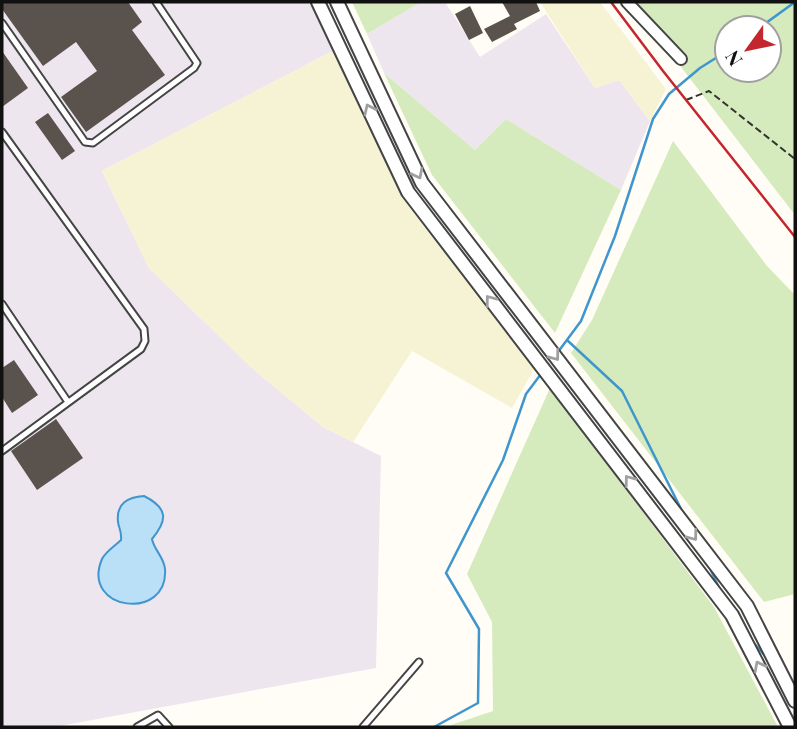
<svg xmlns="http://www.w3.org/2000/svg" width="797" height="729" viewBox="0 0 797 729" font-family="'Playfair Display',serif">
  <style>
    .industrial { fill: #eee6ef }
    .farmland { fill: #f6f3d4 }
    .green { fill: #d5ebbd; fill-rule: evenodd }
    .water { fill: #b9e0f7; stroke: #3f96cf; stroke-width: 2 }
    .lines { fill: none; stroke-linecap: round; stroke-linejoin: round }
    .stream { stroke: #3f96cf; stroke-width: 2.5 }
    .building { fill: #5a524d }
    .service-casing { stroke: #444; stroke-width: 9 }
    .minor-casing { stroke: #444; stroke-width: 14 }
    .tertiary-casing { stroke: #444; stroke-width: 16 }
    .path { stroke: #333; stroke-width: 2; stroke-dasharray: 7 3.5; stroke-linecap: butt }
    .service { stroke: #fff; stroke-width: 5 }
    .minor { stroke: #fff; stroke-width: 10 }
    .tertiary { stroke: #fff; stroke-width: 12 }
    .rail { stroke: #c4262e; stroke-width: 2.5 }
    .oneway { stroke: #a0a0a0 }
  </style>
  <rect width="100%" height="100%" fill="#fffdf5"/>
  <!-- industrial -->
  <path class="industrial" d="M 2,2 L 309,2 L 333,51 L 102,171 L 149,268 L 252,368 L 323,427 L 381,456 L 376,668 L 54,727 L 2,727 Z
    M 421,2 L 445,2 L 480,57 L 546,14 L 595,88 L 619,80 L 650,121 L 621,190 L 506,119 L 475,150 L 384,73 L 367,34 Z"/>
  <!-- farmland -->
  <path class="farmland" d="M 540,2 L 600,2 L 666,89 L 650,121 L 619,80 L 595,88 Z
    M 333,51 L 409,207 L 534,369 L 512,408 L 412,351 L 353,442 L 323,427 L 252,368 L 149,268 L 102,171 Z"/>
  <!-- green -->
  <path class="green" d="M 352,2 L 421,2 L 367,34 Z
    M 631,2 L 795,2 L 795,215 ZM 727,28 L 769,28 L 769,70 L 727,70 Z
    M 384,73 L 475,150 L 506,119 L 621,190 L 555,333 L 432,175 Z
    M 673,141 L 767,266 L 795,295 L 795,594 L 764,602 L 571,353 L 592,320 Z
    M 550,388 L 714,607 L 778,727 L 445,727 L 493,711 L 492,622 L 467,574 Z"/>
  <!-- water -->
  <path class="water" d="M 144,496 C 168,508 168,520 152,539 C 154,550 164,557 165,569 C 169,622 80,611 102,559 C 106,551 115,546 121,540 C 122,532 119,529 118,522 C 116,503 128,497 144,496 Z"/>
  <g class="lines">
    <!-- stream -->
    <path class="stream" d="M 759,28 L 795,2
      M 568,341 L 622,391 L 683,513
      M 558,352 L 581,321 L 615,236 L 653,119 L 669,94 L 700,68 L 727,51
      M 709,566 L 721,592
      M 752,641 L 766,657
      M 434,727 L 478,703 L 479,629 L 446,573 L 503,460 L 526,394 L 541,374"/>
  </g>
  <!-- building -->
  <path class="building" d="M 2,2 L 128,2 L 142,22 L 132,30 L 165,75 L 86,132 L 61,97 L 97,71 L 76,42 L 43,66 L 2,9 Z
    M 502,2 L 536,2 L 540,11 L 514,24 L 517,29 L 492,42 L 484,29 L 510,16 Z
    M 470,6 L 483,33 L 469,40 L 455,14 Z
    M 2,51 L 28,88 L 2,107 Z
    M 48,113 L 75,151 L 62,160 L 35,122 Z
    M 14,360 L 38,395 L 12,413 L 2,397 L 2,368 Z
    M 56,419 L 83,458 L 37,490 L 11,451 Z"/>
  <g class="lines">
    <!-- service casing -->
    <g class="service-casing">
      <path id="service" d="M 2,23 L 85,142 L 93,143 L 194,68 L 197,63 L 156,2
        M 2,132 L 144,329 L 145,341 L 141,349 L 2,451
        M 2,304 L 68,402
        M 137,727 L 158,715 L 169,727
        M 363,727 L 419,662"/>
    </g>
    <!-- minor casing -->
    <g class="minor-casing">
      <path id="minor" d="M 627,2 L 681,59"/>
    </g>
    <!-- tertiary casing -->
    <g class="tertiary-casing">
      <path id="tertiary" d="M 318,2 L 408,192 L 732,615 L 790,727
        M 337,2 L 422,183 L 747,606 L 795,701"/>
    </g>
    <!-- path -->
    <path class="path" d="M 686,100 L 709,91 L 795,159"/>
    <!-- service -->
    <use href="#service" class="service"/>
    <!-- minor -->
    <use href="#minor" class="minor"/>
    <!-- tertiary -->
    <use href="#tertiary" class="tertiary"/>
    <!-- rail -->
    <path class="rail" d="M 611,2 L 663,71 L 795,237"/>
  </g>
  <!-- one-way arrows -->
  <defs><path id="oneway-chevron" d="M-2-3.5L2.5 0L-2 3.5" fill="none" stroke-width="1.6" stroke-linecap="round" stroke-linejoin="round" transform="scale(1.75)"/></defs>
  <g class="oneway">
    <use href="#oneway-chevron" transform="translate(369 109) rotate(-115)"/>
    <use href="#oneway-chevron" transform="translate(418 174) rotate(63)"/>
    <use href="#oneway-chevron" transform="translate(490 300) rotate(-127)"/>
    <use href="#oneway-chevron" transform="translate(555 356) rotate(53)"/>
    <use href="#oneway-chevron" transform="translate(629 480) rotate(-127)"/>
    <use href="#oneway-chevron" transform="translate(693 536) rotate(53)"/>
    <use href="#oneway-chevron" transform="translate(759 666) rotate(-117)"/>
  </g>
  <!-- border -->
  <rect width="797" height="729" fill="none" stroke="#111111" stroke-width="7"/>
  <!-- north arrow -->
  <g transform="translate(748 49) rotate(237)"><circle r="33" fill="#ffffff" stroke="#a0a0a0" stroke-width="2"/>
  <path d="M0-5L12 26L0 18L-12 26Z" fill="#c4262e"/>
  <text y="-10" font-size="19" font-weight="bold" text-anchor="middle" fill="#111111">N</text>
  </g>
</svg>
